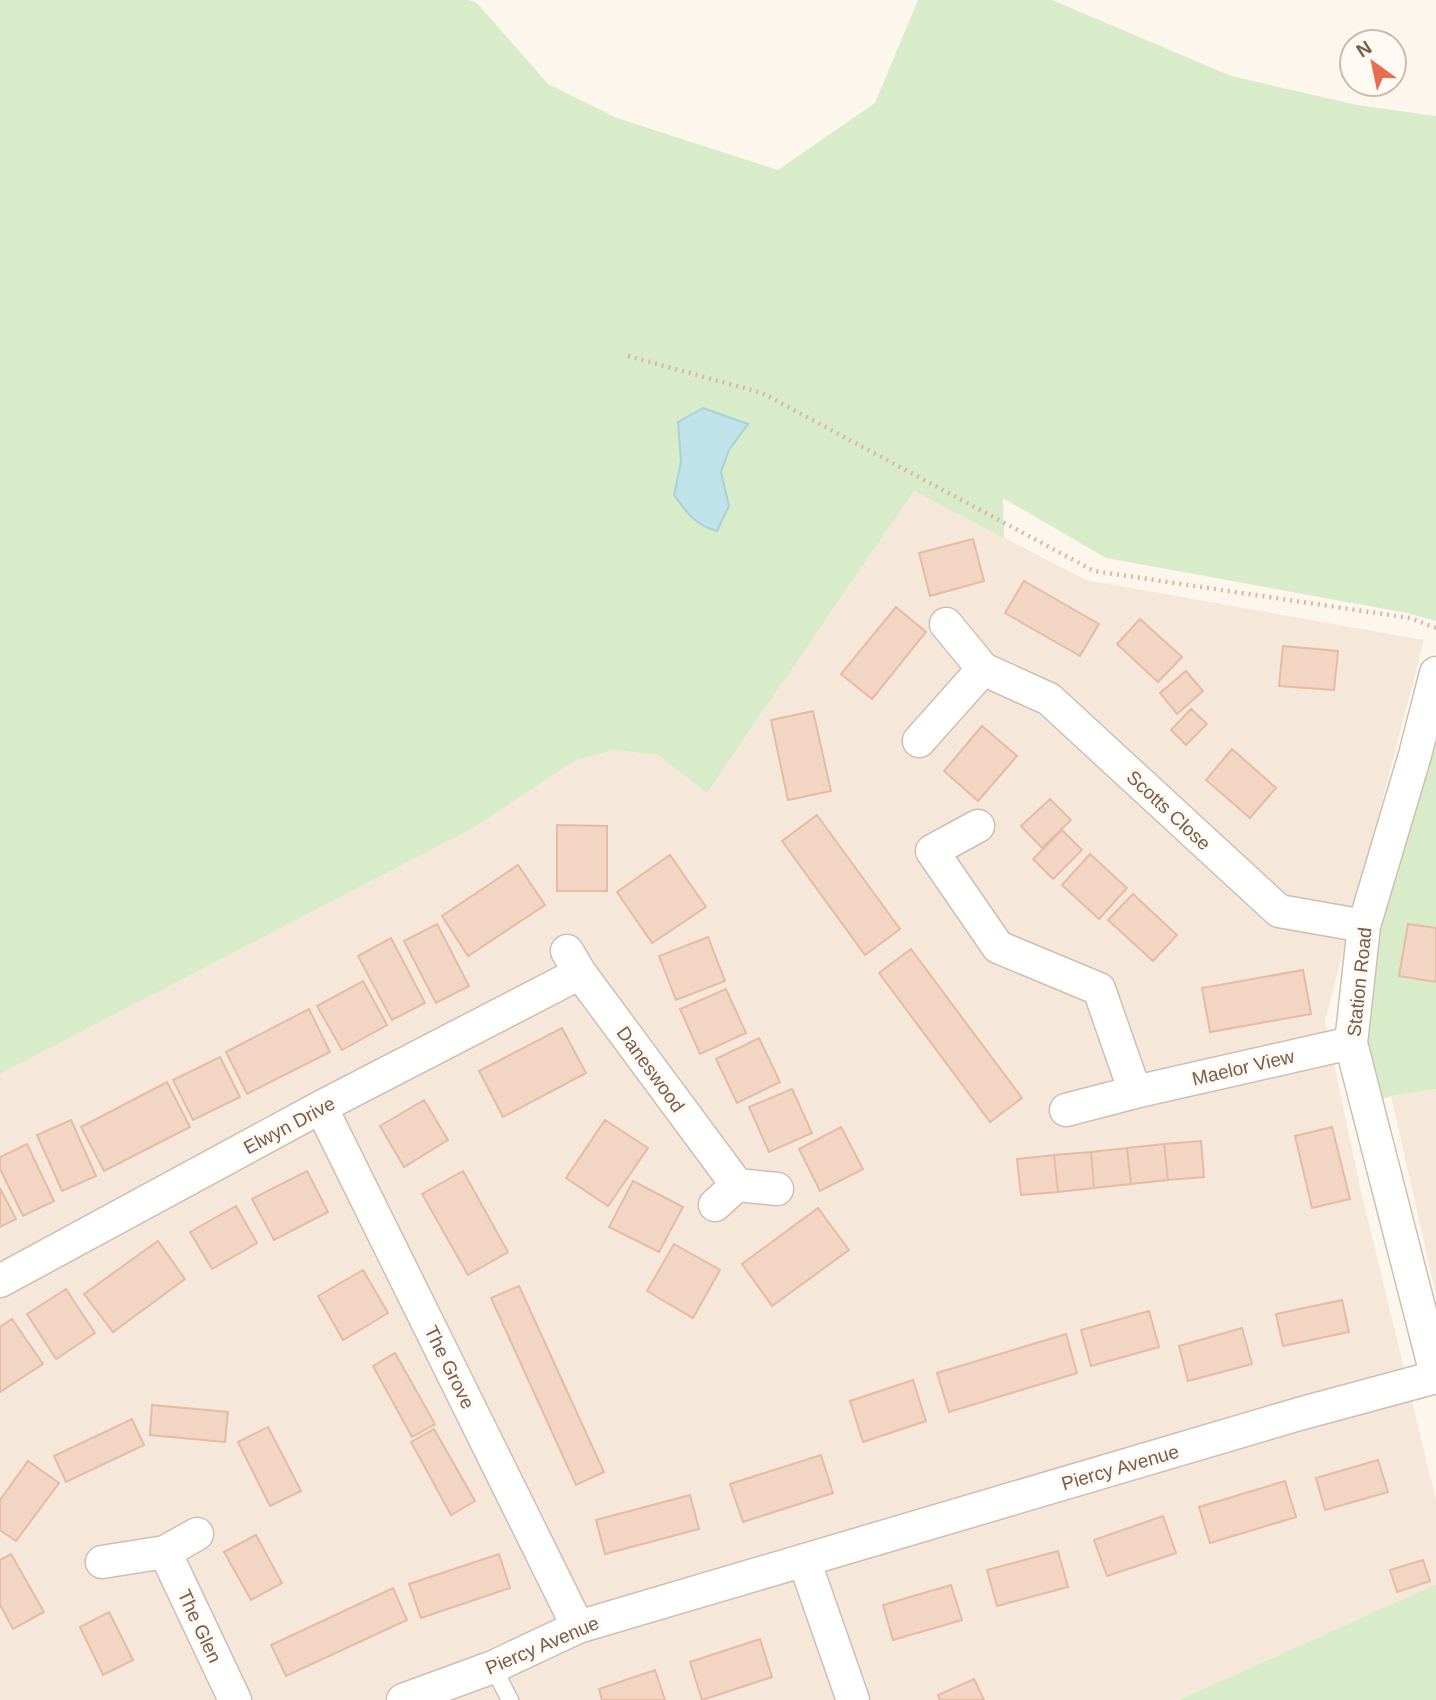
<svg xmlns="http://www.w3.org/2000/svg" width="1436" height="1700" viewBox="0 0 1436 1700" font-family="Helvetica,sans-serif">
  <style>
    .residential { fill: #f5e8da }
    .green { fill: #d8ecc9 }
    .water { fill: #bfe3e8; stroke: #a5d3da; stroke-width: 2 }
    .building { fill: #f3d5c3; stroke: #e6bba3; stroke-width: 2 }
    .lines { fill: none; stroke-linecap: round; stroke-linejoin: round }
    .lane-casing { stroke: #d1beb0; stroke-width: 19 }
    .street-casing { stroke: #d1beb0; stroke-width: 35 }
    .path { stroke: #d9b8a5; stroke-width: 4.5; stroke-dasharray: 2 5; stroke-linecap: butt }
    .lane { stroke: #fff; stroke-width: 16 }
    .street { stroke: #fff; stroke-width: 32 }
    .labels { text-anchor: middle; stroke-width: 6; stroke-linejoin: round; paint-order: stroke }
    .street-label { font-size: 19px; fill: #7a5c4d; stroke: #fffaf3 }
  </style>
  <rect width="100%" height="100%" fill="#fdf6ec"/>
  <!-- residential -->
  <path class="residential" d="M 914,491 L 1086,580 L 1424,640 L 1325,1021 L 1360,1187 L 1436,1500 L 1436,1584 L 1179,1700 L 0,1700 L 0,1074 L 475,827 L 576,760 L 613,750 L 658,755 L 707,793 Z
    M 1436,1089 L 1436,1295 L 1391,1096 Z"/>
  <!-- green -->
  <path class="green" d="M 0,0 L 469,0 L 477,3 L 548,84 L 617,118 L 778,170 L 875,103 L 918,0 L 1052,0 L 1231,76 L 1357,105 L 1436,116 L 1436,621 L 1407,613 L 1106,558 L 1003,498 L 1004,538 L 914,491 L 707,793 L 658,755 L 613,750 L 576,760 L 475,827 L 0,1074 Z
    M 1436,695 L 1436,1089 L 1391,1096 L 1375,1102 L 1367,1063 L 1366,989 Z
    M 1436,1584 L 1436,1700 L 1179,1700 Z"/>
  <!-- water -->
  <path class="water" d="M 703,408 L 748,424 L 729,450 L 721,472 L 729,506 L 717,531 C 695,525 687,513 674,495 L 681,462 L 678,422 Z"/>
  <!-- building -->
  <path class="building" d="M 973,539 L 984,581 L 930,596 L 919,553 Z
    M 1024,581 L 1099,624 L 1080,656 L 1005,613 Z
    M 896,607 L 926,632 L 872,699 L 841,674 Z
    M 1140,619 L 1182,657 L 1158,682 L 1117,644 Z
    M 1283,646 L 1338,651 L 1334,690 L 1279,686 Z
    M 1186,671 L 1203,691 L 1177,714 L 1160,693 Z
    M 1191,709 L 1207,724 L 1186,745 L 1171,730 Z
    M 813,711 L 831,791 L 788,800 L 771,720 Z
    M 982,726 L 1017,756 L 978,801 L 944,771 Z
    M 1232,749 L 1276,788 L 1250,818 L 1206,780 Z
    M 1050,799 L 1071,820 L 1042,848 L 1021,826 Z
    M 817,815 L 900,929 L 865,955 L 782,841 Z
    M 557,825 L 607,826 L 607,891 L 557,891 Z
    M 1062,830 L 1082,850 L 1053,879 L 1033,859 Z
    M 1090,854 L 1127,888 L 1099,919 L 1062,885 Z
    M 670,855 L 706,907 L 652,943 L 617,892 Z
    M 518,865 L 545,905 L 468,956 L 442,916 Z
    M 1133,894 L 1177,935 L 1153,961 L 1108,920 Z
    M 437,924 L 469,986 L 436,1003 L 404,941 Z
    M 1408,924 L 1436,928 L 1436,982 L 1399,976 Z
    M 708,937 L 725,981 L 676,1000 L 659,956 Z
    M 391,938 L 425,1003 L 392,1020 L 358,956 Z
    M 911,949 L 1022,1098 L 990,1122 L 879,973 Z
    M 1303,970 L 1311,1014 L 1210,1032 L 1202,988 Z
    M 363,981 L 387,1025 L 342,1050 L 317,1006 Z
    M 726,989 L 746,1033 L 700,1054 L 680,1009 Z
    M 309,1009 L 330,1052 L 247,1094 L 226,1052 Z
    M 562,1028 L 586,1073 L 503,1117 L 479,1071 Z
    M 759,1038 L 780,1082 L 737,1103 L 716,1059 Z
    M 220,1057 L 240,1097 L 193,1120 L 173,1080 Z
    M 167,1082 L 190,1127 L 104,1171 L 81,1127 Z
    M 792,1089 L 812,1133 L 769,1152 L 749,1107 Z
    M 424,1100 L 448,1140 L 404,1167 L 380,1126 Z
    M 71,1120 L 96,1176 L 62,1191 L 37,1135 Z
    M 605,1120 L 648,1148 L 608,1206 L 566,1178 Z
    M 841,1127 L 863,1169 L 820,1191 L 799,1149 Z
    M 1332,1127 L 1350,1199 L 1312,1208 L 1295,1136 Z
    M 1201,1141 L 1204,1177 L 1168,1180 L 1164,1144 Z
    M 27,1144 L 54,1201 L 23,1216 L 0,1169 L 0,1157 Z
    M 1164,1144 L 1168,1180 L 1131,1184 L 1127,1148 Z
    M 1127,1148 L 1131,1184 L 1094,1188 L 1091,1152 Z
    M 1091,1152 L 1094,1188 L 1058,1192 L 1054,1155 Z
    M 1054,1155 L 1058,1192 L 1021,1195 L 1017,1159 Z
    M 307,1171 L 328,1212 L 274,1240 L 252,1199 Z
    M 463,1171 L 508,1252 L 468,1275 L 422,1194 Z
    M 633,1181 L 683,1207 L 659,1252 L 609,1227 Z
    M 0,1188 L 16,1219 L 0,1227 Z
    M 236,1206 L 257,1243 L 212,1269 L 190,1232 Z
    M 818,1208 L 849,1250 L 772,1306 L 742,1264 Z
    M 158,1241 L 185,1279 L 113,1332 L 84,1294 Z
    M 674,1244 L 720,1270 L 693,1318 L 647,1291 Z
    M 363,1270 L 388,1313 L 343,1340 L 318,1296 Z
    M 519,1286 L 604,1472 L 576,1485 L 491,1298 Z
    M 66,1289 L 95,1333 L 56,1359 L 27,1314 Z
    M 1342,1300 L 1349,1332 L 1283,1346 L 1276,1314 Z
    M 1149,1311 L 1159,1347 L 1091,1366 L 1081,1330 Z
    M 12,1319 L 43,1364 L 0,1392 L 0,1327 Z
    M 1242,1328 L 1252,1364 L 1188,1381 L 1179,1346 Z
    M 1066,1334 L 1077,1373 L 949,1412 L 937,1373 Z
    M 395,1353 L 435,1424 L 412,1437 L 373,1366 Z
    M 913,1380 L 926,1421 L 863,1442 L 850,1401 Z
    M 152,1405 L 228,1412 L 225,1442 L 150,1435 Z
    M 132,1419 L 144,1445 L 66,1482 L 54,1456 Z
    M 268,1427 L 301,1491 L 270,1506 L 238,1442 Z
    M 434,1429 L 475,1501 L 451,1515 L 411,1442 Z
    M 821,1455 L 833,1493 L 743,1522 L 730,1484 Z
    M 1378,1460 L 1388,1492 L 1325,1510 L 1316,1478 Z
    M 28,1461 L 59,1483 L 16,1541 L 0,1530 L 0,1500 Z
    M 1285,1481 L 1296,1517 L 1210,1543 L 1199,1507 Z
    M 690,1495 L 699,1529 L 605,1554 L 596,1520 Z
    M 1163,1516 L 1176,1553 L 1107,1576 L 1094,1540 Z
    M 256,1535 L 282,1583 L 251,1600 L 224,1552 Z
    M 1058,1551 L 1068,1587 L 997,1606 L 987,1570 Z
    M 11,1554 L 44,1612 L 13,1629 L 0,1605 L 0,1560 Z
    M 499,1554 L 510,1588 L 421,1618 L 409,1584 Z
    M 1423,1560 L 1430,1581 L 1397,1592 L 1390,1570 Z
    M 951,1585 L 962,1620 L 893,1640 L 883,1605 Z
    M 393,1588 L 407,1620 L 286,1676 L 271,1645 Z
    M 109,1612 L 133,1660 L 103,1675 L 80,1627 Z
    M 760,1639 L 772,1677 L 702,1700 L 690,1662 Z
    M 655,1670 L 665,1700 L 602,1700 L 599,1689 Z
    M 974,1679 L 984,1700 L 940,1700 L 938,1695 Z"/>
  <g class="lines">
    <!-- lane casing -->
    <g class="lane-casing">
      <path id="lane" d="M 493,1667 L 510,1700"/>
    </g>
    <!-- street casing -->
    <g class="street-casing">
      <path id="street" d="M 946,624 L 983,669
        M 1436,673 L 1415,755 L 1364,926 L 1351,1043 L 1436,1374
        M 919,741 L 983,669 L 1049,699 L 1279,911 L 1364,926
        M 978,826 L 932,851 L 998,947 L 1099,989 L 1135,1092
        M 567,951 L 580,973 L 737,1185 L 777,1189
        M 321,1107 L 578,1627
        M 1066,1110 L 1135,1092 L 1351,1043
        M 715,1205 L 737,1185
        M 0,1281 L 321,1107 L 580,973
        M 165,1552 L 197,1534
        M 804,1560 L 853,1700
        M 102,1562 L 165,1552 L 235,1700
        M 403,1700 L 493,1667 L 578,1627 L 1299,1414 L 1436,1377"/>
    </g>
    <!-- path -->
    <path class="path" d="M 628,356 L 762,393 L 1094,571 L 1410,618 L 1436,628"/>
    <!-- lane -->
    <use href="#lane" class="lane"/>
    <!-- street -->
    <use href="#street" class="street"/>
  </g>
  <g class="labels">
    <!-- street labels -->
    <g class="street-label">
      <text transform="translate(1169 810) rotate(43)" y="7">Scotts Close</text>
      <text transform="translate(1359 982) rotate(-84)" y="7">Station Road</text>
      <text transform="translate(1243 1067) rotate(-13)" y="7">Maelor View</text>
      <text transform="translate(651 1069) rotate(54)" y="7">Daneswood</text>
      <text transform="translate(289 1125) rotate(-28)" y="7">Elwyn Drive</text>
      <text transform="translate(450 1367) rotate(64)" y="7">The Grove</text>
      <text transform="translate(1120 1467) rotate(-16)" y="7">Piercy Avenue</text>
      <text transform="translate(200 1626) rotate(65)" y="7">The Glen</text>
      <text transform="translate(542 1645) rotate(-23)" y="7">Piercy Avenue</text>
    </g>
  </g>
  <!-- north arrow -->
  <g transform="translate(1373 63) rotate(327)"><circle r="33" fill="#fffaf3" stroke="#cabbb1" stroke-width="2"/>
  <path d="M0-5L12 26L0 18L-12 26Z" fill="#e76f51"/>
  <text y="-10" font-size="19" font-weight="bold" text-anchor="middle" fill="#7a5c4d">N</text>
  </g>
</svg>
